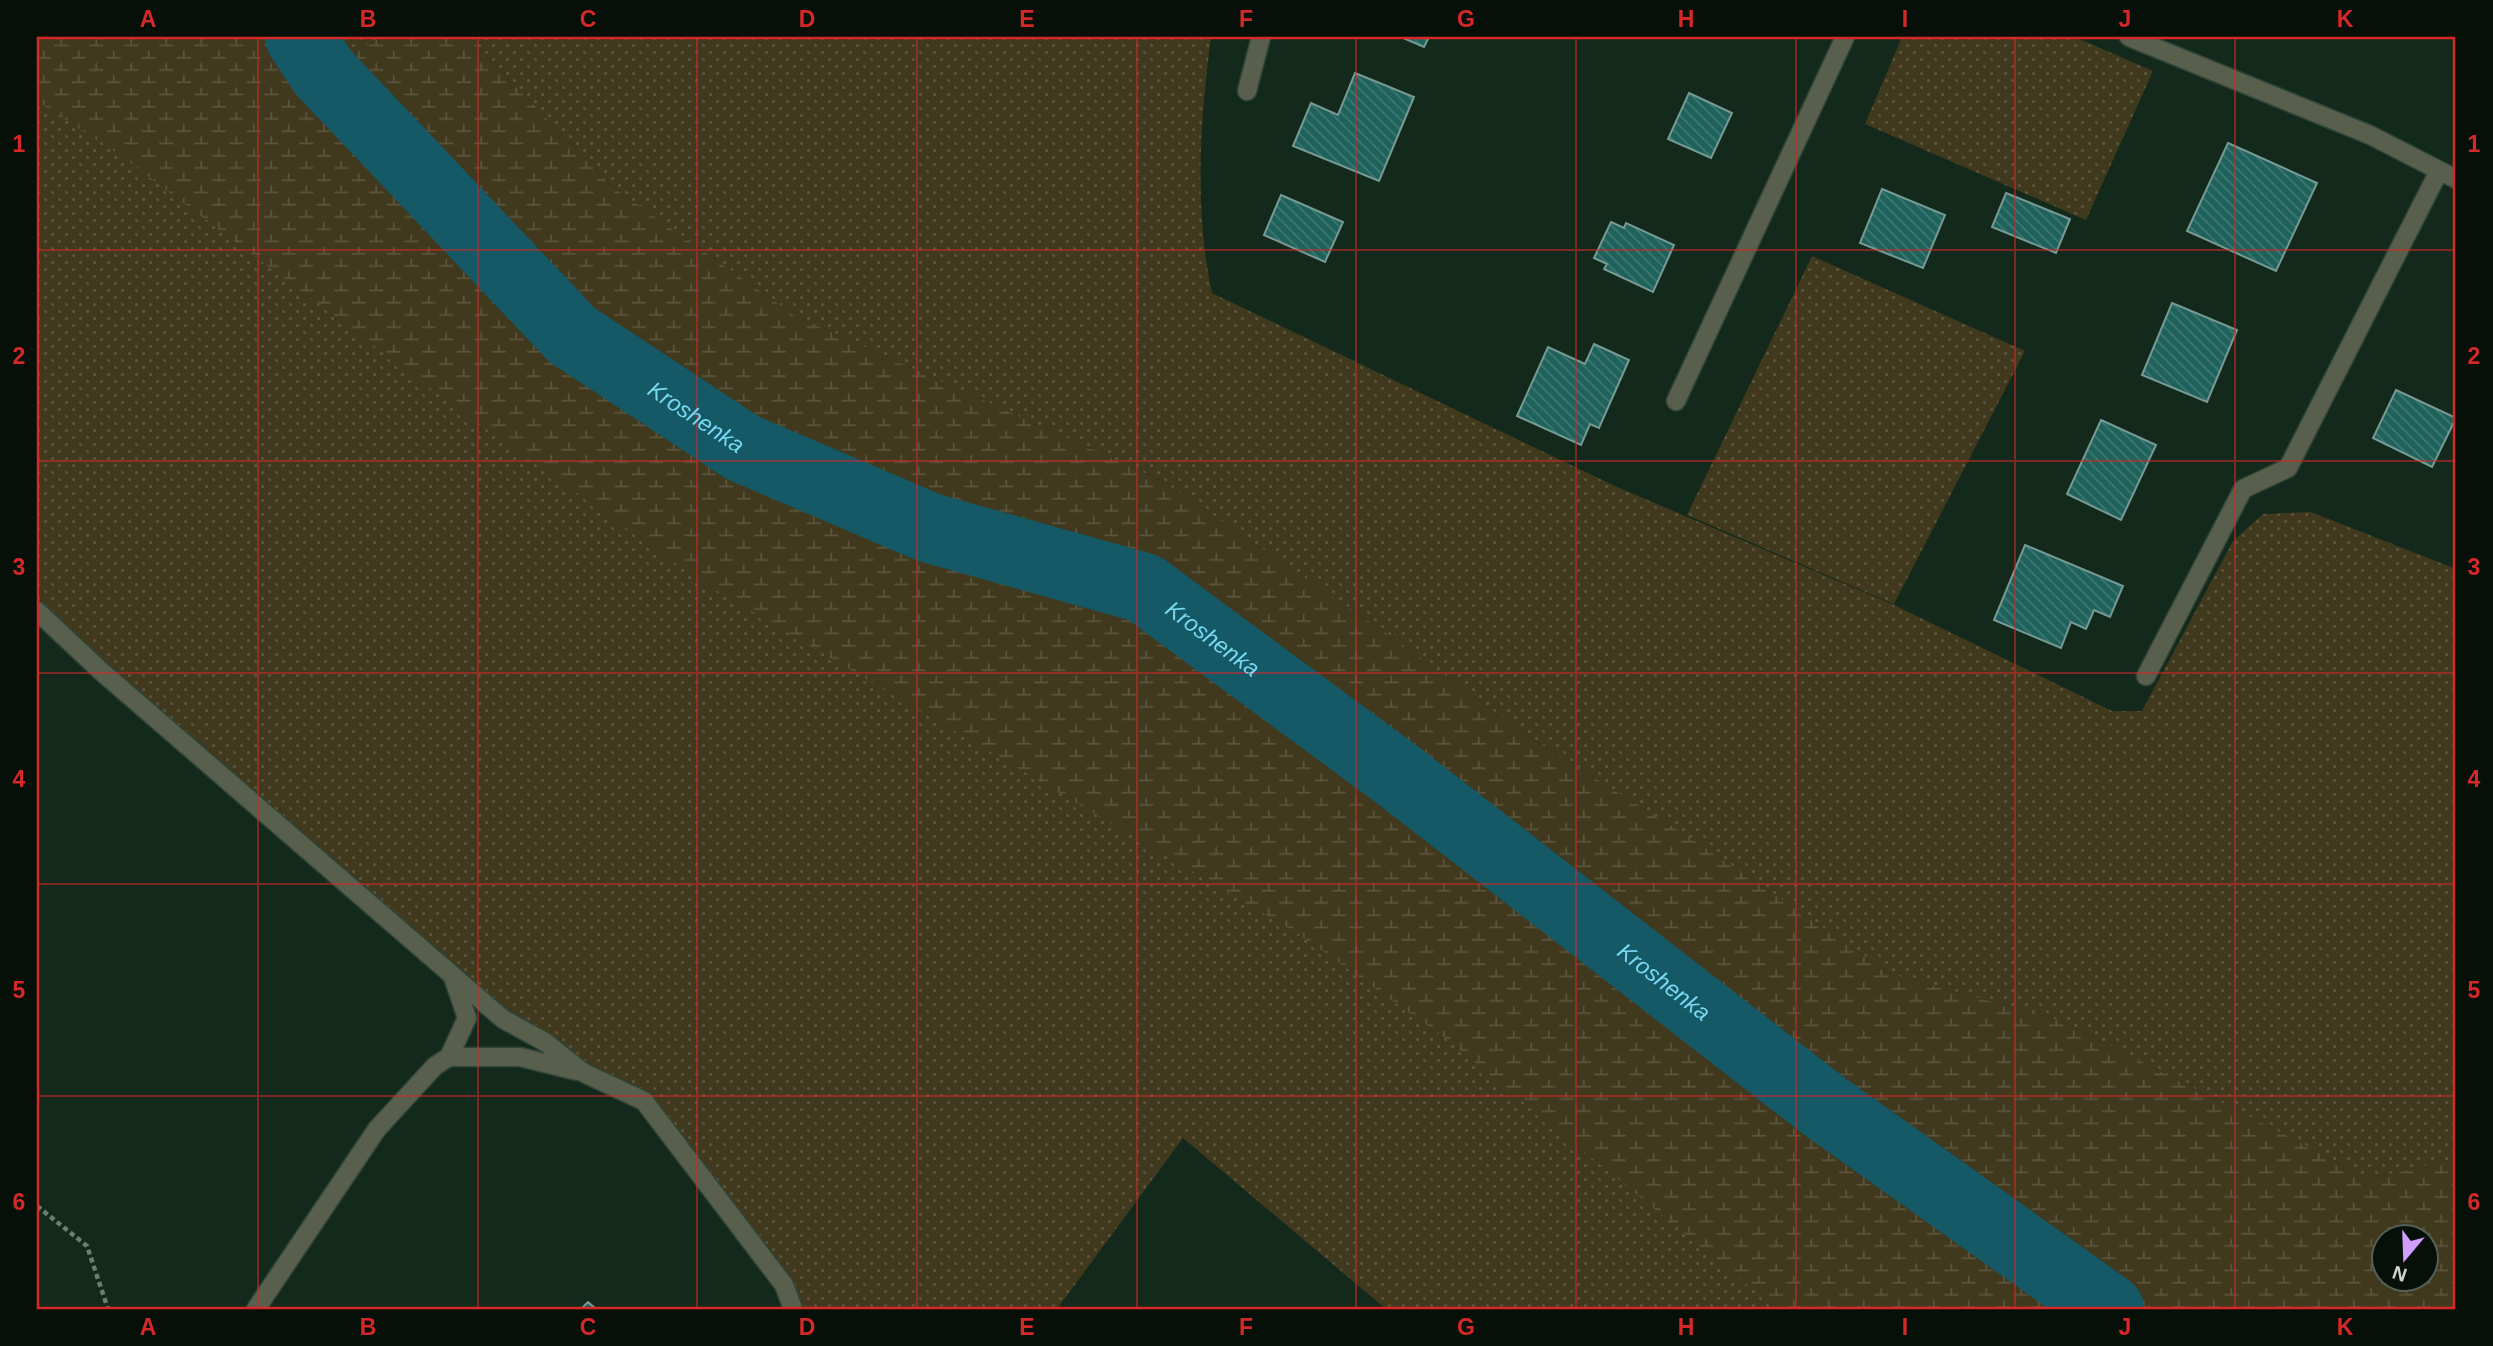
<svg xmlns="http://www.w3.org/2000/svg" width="2493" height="1346" viewBox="0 0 2493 1346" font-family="Arial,sans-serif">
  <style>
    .grass { fill: url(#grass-dots) }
    .wetland { fill: url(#wetland-marsh); fill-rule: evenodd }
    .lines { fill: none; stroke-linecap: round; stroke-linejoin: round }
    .river { stroke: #155866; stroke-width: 70 }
    .building { fill: url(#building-back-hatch); stroke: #779a95; stroke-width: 2 }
    .street-casing { stroke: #304538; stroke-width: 21 }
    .path { stroke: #6b7d71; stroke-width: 4.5; stroke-dasharray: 5 3.5; stroke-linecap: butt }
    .street { stroke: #585f4c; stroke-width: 18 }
    .grid { fill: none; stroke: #d62828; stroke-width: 2; stroke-opacity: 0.55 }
    .labels { text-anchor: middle; stroke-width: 7; stroke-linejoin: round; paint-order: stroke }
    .water-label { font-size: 23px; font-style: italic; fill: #77d8f0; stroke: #061009 }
    .neatline { fill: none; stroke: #d62828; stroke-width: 2.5 }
    .grid-label { font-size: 23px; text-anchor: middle; font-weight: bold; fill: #d62828 }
  </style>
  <defs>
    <pattern id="grass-dots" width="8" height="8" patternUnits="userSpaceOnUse" patternTransform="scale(1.75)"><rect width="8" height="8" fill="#41391e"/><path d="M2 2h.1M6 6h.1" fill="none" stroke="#5b553e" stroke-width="1.8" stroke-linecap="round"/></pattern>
    <pattern id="wetland-marsh" width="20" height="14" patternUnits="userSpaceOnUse" patternTransform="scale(1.75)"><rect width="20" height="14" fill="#41391e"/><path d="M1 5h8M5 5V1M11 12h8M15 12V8" fill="none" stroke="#5b553e"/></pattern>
    <pattern id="building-back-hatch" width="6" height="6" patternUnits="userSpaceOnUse" patternTransform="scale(1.75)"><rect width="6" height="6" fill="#1f625b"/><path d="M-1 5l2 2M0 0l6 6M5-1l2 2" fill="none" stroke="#3e7872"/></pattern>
  </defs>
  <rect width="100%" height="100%" fill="#13291b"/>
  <!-- grass -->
  <path class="grass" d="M 37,37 L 381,37 L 324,71 L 2109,1309 L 1386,1309 L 1183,1138 L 1057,1309 L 793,1309 L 644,1101 L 503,1019 L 37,611 Z
    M 469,37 L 1211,37 C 1200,121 1194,209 1212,293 L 1617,487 L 1892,604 L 2112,711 L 2142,711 L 2233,541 L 2263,514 L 2311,512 L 2456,569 L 2456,1158 L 2371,1179 L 2062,1021 L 1891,974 L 1697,842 L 1525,734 L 1395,639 L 1162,481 L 794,315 L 610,185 Z
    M 1902,37 L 2075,37 L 2153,71 L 2086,220 L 1865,124 Z
    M 1812,256 L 2025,351 L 1894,604 L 1687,515 Z"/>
  <!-- wetland -->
  <path class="wetland" d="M 37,37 L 300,37 L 323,71 L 381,37 L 469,37 L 610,185 L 794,315 L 1162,481 L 1395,639 L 1525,734 L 1697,842 L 1891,974 L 2062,1021 L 2371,1179 L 2456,1158 L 2456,1309 L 1777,1309 L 1445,1038 L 1300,935 L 702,582 L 465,414 L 121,156 L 37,101 ZM 2384,1238 L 2426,1238 L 2426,1280 L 2384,1280 Z"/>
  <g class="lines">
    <!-- river -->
    <path class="river" id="s1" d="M 300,37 L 323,72 L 572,335 L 743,448 L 930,528 L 1144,588 L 1399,776 L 1824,1106 L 2109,1309"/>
  </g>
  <!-- building -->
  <path class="building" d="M 1401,37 L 1429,37 L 1424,47 Z
    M 1355,73 L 1414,97 L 1379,181 L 1293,146 L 1311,103 L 1338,115 Z
    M 1689,93 L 1732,113 L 1711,158 L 1668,139 Z
    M 2228,143 L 2317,183 L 2276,271 L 2187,231 Z
    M 1882,189 L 1945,215 L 1923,268 L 1860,243 Z
    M 2006,193 L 2070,219 L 2056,253 L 1992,227 Z
    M 1281,195 L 1343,222 L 1325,262 L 1264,235 Z
    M 1611,222 L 1624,228 L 1626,223 L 1674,245 L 1653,292 L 1604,269 L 1607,264 L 1594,258 Z
    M 2172,303 L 2237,330 L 2207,402 L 2142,375 Z
    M 1594,344 L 1629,360 L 1599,428 L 1590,424 L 1581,445 L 1517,416 L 1548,347 L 1585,364 Z
    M 2396,390 L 2456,418 L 2432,467 L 2373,438 Z
    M 2101,420 L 2156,445 L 2121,520 L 2067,494 Z
    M 2025,545 L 2123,586 L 2110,617 L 2094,610 L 2086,629 L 2071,622 L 2061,648 L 1994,620 Z
    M 588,1302 L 596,1309 L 581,1309 Z"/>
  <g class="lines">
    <!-- street casing -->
    <g class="street-casing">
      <path id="street" d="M 2129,37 L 2370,135 L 2456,179
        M 1247,91 L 1261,37
        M 1676,401 L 1845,37
        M 37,611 L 102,672 L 503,1019 L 545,1042 L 584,1073 L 644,1101
        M 2146,676 L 2243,489 L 2288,468 L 2439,171
        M 449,1057 L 520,1057 L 577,1071
        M 634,1096 L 644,1101 L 784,1285 L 793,1309
        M 256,1309 L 377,1129 L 435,1066 L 449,1057 L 467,1018 L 453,977"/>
    </g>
    <!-- path -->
    <path class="path" d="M 37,1206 L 87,1246 L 108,1309"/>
    <!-- street -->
    <use href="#street" class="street"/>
  </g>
  <!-- grid -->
  <path class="grid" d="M 258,37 L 258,1309M 478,37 L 478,1309M 697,37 L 697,1309M 917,37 L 917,1309M 1137,37 L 1137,1309M 1356,37 L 1356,1309M 1576,37 L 1576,1309M 1796,37 L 1796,1309M 2015,37 L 2015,1309M 2235,37 L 2235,1309M 37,250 L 2456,250M 37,461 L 2456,461M 37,673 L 2456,673M 37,884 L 2456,884M 37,1096 L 2456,1096"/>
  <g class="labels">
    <!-- water labels -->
    <g class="water-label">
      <text dy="8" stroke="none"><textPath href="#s1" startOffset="553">Kroshenka</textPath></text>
      <text dy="8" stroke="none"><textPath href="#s1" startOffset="1120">Kroshenka</textPath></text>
      <text dy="8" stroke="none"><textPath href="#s1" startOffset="1687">Kroshenka</textPath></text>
    </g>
  </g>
  <!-- border -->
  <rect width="2493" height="1346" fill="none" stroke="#061009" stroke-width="77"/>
  <!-- north arrow -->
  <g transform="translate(2405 1258) rotate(199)"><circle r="33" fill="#061009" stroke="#556058" stroke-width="2"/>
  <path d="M0-5L12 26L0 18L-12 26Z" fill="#d19dfe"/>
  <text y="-10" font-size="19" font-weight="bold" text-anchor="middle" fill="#cbd9cf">N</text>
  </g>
  <rect x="38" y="38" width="2416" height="1270" class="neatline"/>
  <g class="grid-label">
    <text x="148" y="27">A</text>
    <text x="368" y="27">B</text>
    <text x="588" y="27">C</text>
    <text x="807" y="27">D</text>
    <text x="1027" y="27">E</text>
    <text x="1246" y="27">F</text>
    <text x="1466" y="27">G</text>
    <text x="1686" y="27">H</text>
    <text x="1905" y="27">I</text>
    <text x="2125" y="27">J</text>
    <text x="2345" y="27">K</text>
    <text x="19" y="152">1</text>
    <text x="2474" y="152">1</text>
    <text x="19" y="364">2</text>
    <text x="2474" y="364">2</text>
    <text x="19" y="575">3</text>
    <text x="2474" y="575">3</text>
    <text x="19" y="787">4</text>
    <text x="2474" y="787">4</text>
    <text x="19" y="998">5</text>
    <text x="2474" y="998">5</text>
    <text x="19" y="1210">6</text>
    <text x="2474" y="1210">6</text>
    <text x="148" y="1335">A</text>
    <text x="368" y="1335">B</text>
    <text x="588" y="1335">C</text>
    <text x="807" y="1335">D</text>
    <text x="1027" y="1335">E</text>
    <text x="1246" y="1335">F</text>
    <text x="1466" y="1335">G</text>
    <text x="1686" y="1335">H</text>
    <text x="1905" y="1335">I</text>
    <text x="2125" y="1335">J</text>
    <text x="2345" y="1335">K</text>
  </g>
</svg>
